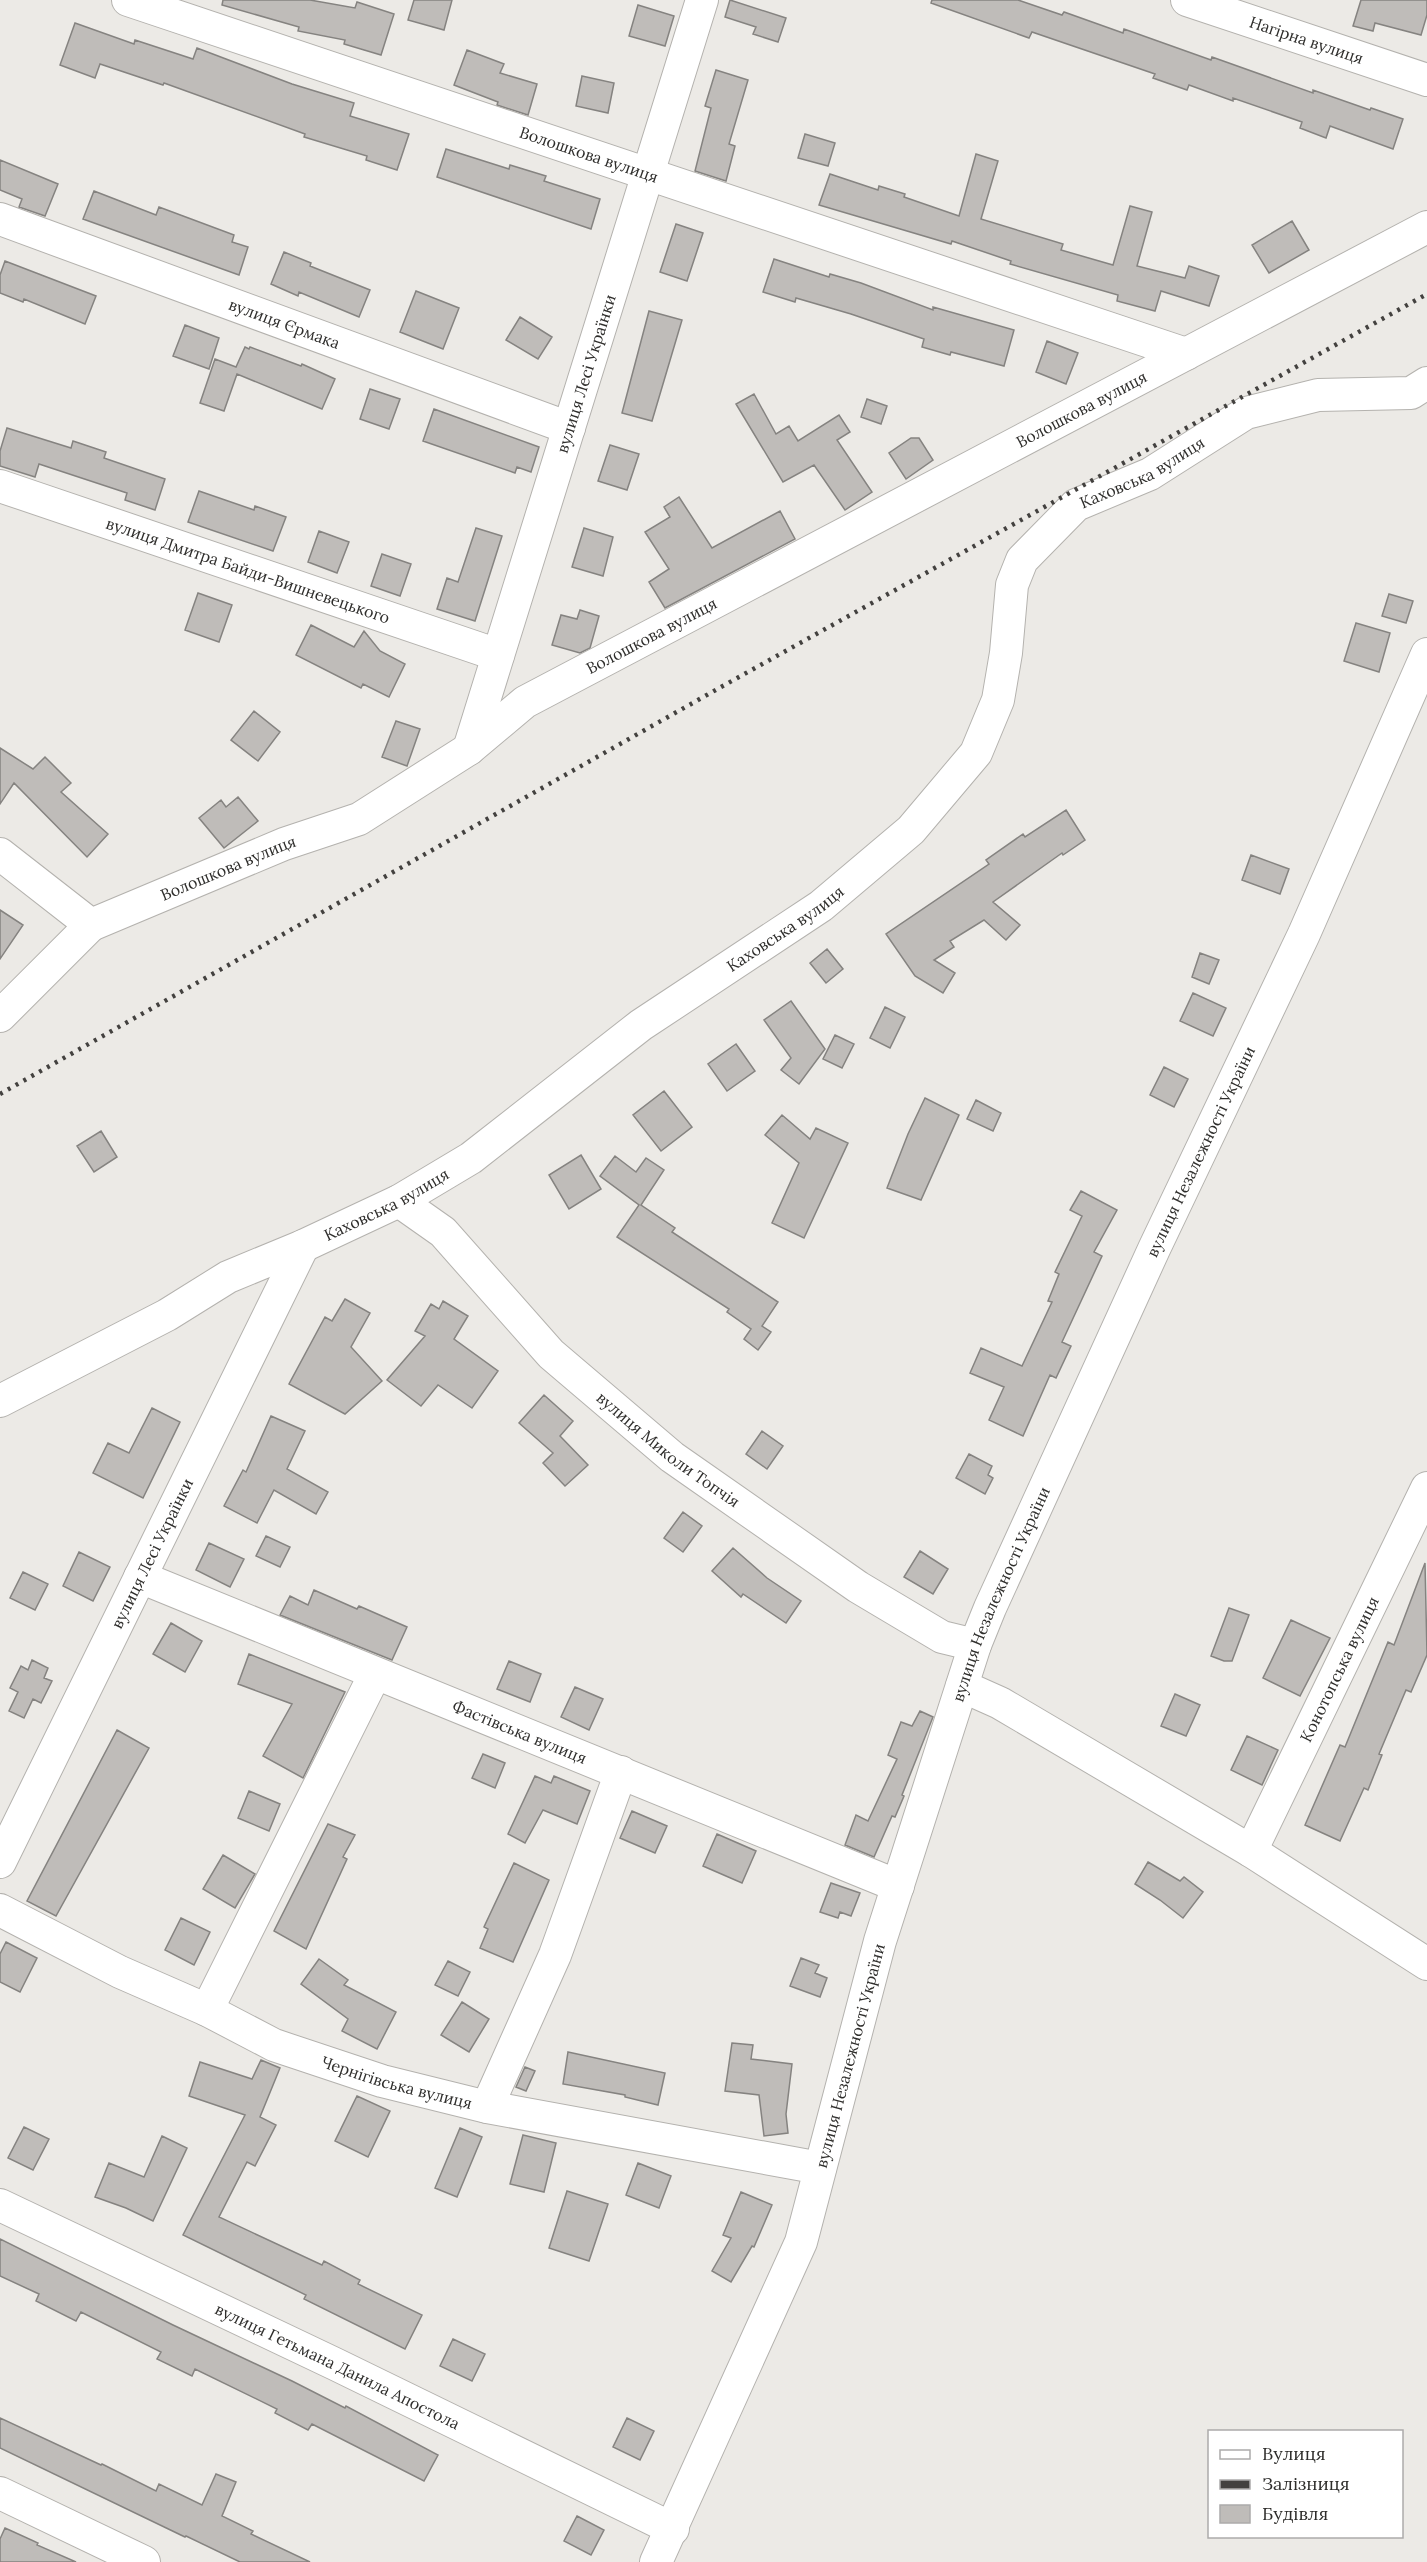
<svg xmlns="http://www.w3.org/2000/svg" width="1427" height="2562" viewBox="0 0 1427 2562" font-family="Lora,serif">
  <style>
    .building { fill: #bfbcb9; stroke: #858380; stroke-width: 1.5 }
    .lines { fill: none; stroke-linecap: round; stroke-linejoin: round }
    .minor-casing { stroke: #b4b2ae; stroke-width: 34 }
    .minor { stroke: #fff; stroke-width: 32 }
    .rail { stroke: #43413f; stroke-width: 4.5; stroke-dasharray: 3 6; stroke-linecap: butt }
    .labels { text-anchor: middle; stroke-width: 4.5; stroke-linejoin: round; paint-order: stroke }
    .street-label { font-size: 16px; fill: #2f2e2c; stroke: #fff }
  </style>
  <rect width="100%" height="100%" fill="#eceae6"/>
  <!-- building -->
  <path class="building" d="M 223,0 L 310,0 L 355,8 L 357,2 L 394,14 L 381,55 L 344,44 L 345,40 L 298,31 L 299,27 L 222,5 Z
    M 414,0 L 452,0 L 444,30 L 408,20 Z
    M 730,0 L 786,18 L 778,42 L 753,34 L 756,27 L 725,17 Z
    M 932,0 L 1018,0 L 1062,15 L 1064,12 L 1123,33 L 1124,29 L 1211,60 L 1212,57 L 1313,93 L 1313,90 L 1370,110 L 1371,108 L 1403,119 L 1393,149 L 1330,126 L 1326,138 L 1300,128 L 1302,122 L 1233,98 L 1233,101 L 1189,85 L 1187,90 L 1153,78 L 1155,74 L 1032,32 L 1029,38 L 931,3 Z
    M 1361,0 L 1427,0 L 1427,15 L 1421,35 L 1375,23 L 1373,31 L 1353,26 Z
    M 638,5 L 674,16 L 665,46 L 629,36 Z
    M 75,23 L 134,44 L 135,40 L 193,59 L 197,48 L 292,84 L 354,103 L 350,116 L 409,134 L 397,170 L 366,160 L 367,156 L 304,137 L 305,134 L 164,83 L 163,85 L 100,64 L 95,78 L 60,65 Z
    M 467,50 L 504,64 L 500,73 L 537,84 L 528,115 L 497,105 L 498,102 L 454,85 Z
    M 716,70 L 748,80 L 729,144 L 735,146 L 726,181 L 695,171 L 711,108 L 705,106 Z
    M 582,76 L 614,83 L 608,113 L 576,106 Z
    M 805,134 L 835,143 L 828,166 L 798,158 Z
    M 446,149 L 509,169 L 510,165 L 546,176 L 544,181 L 600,199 L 591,229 L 437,177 Z
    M 976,154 L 998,161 L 981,219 L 1063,244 L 1061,250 L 1113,265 L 1130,206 L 1152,212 L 1137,266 L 1185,278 L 1189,266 L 1219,276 L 1209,306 L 1161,291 L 1155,311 L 1117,301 L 1118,295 L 1010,264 L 1011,261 L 952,241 L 951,244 L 819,205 L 830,174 L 878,190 L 879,186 L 905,194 L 904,197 L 959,216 Z
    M 0,160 L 58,184 L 45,216 L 19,207 L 22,199 L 0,190 Z
    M 94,191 L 156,215 L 159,207 L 234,235 L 232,242 L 248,247 L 239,275 L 83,219 Z
    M 1292,221 L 1309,250 L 1269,273 L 1252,245 Z
    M 676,224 L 703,233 L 687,281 L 660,272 Z
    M 284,252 L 311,263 L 310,266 L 370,290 L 359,317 L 299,292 L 298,296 L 271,284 Z
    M 774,259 L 829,277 L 830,274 L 861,283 L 933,310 L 933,307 L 1014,330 L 1004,366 L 951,352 L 950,355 L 922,347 L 924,339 L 851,314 L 796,298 L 795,302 L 763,292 Z
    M 5,261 L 96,296 L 85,324 L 24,299 L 23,302 L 0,293 L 0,275 Z
    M 416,291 L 459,308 L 443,349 L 400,332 Z
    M 649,311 L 682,320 L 652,421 L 622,413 Z
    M 520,317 L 552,337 L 538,359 L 506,340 Z
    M 185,325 L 219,338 L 209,369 L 173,356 Z
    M 1047,341 L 1078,353 L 1066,384 L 1036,372 Z
    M 245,347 L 249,349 L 250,347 L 301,366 L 302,364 L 335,379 L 322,409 L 237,374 L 224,411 L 200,403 L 215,359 L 236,367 Z
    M 370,389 L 400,399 L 389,429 L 360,419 Z
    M 754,394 L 776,434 L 789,426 L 798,441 L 839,415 L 850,432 L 837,440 L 872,492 L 845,510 L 814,465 L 783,482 L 736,404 Z
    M 867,399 L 887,406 L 881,424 L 861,417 Z
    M 434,409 L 539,447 L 531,472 L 517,467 L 515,473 L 423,441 Z
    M 7,428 L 71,448 L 73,441 L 106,452 L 104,458 L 165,479 L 155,510 L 125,500 L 127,493 L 39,464 L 35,477 L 0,466 L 0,451 Z
    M 911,438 L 919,438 L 933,460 L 906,479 L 889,453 Z
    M 610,445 L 639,454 L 627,490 L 598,481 Z
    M 199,491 L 254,510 L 255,506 L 286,517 L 273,551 L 188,522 Z
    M 679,497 L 712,548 L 780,511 L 795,539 L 665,608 L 649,582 L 669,569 L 645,532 L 670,517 L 664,507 Z
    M 476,528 L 502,536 L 475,621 L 437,609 L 447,578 L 458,582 Z
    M 584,528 L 613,537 L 603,576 L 572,567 Z
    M 319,531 L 349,542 L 337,573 L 308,562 Z
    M 382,554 L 411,564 L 400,596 L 371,586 Z
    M 198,593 L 232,605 L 219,642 L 185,630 Z
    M 1389,594 L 1413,601 L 1406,623 L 1382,616 Z
    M 580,610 L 599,616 L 590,648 L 580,653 L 552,645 L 561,615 L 577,619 Z
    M 1356,623 L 1390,633 L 1379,672 L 1344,661 Z
    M 311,625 L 354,647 L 364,631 L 380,651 L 405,664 L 389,697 L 363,684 L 361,688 L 296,655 Z
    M 254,711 L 280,732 L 258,761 L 231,740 Z
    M 396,721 L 420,729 L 407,766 L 382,757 Z
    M 0,748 L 33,769 L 45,757 L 71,783 L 61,792 L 108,834 L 87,857 L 14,783 L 0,804 Z
    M 238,797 L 258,821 L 224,848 L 199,818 L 221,800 L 226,807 Z
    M 1066,810 L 1085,840 L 1063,855 L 1062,853 L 993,902 L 1020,925 L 1006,940 L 984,920 L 950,941 L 954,947 L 934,960 L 955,973 L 943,993 L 915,976 L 886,934 L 989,864 L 986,860 L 1023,834 L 1025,837 Z
    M 1251,855 L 1289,869 L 1280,894 L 1242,880 Z
    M 0,910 L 23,925 L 0,959 Z
    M 827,949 L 843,969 L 826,983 L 810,963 Z
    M 1200,953 L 1219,960 L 1209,984 L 1192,977 Z
    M 1193,993 L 1226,1008 L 1213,1036 L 1180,1021 Z
    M 791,1001 L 825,1049 L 799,1084 L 781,1070 L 791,1058 L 764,1020 Z
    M 885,1007 L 905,1017 L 890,1048 L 870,1038 Z
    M 835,1035 L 854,1044 L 842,1068 L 823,1059 Z
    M 736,1044 L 755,1071 L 727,1091 L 708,1064 Z
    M 1164,1067 L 1188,1079 L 1174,1107 L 1150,1095 Z
    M 664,1091 L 692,1127 L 661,1151 L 633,1115 Z
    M 925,1098 L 959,1115 L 921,1200 L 887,1188 L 908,1134 Z
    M 976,1100 L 1001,1113 L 993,1131 L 967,1119 Z
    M 782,1115 L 810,1139 L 816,1128 L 848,1143 L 804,1238 L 772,1223 L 799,1163 L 765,1135 Z
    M 101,1131 L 117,1157 L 94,1172 L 77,1146 Z
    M 581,1155 L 601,1189 L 569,1209 L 549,1175 Z
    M 615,1156 L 636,1172 L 646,1158 L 664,1170 L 641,1205 L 675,1228 L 672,1232 L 778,1302 L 762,1326 L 771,1332 L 758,1350 L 744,1339 L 751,1329 L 727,1312 L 729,1309 L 617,1237 L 639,1205 L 600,1176 Z
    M 1081,1191 L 1117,1210 L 1094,1252 L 1102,1256 L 1062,1342 L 1071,1346 L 1056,1378 L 1050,1375 L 1023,1436 L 989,1420 L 1004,1387 L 970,1373 L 981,1348 L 1022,1366 L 1052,1302 L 1048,1301 L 1059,1274 L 1055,1272 L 1082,1216 L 1070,1210 Z
    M 345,1299 L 370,1313 L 351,1347 L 382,1381 L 345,1414 L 289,1384 L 325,1317 L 332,1321 Z
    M 443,1301 L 468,1316 L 454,1339 L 498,1371 L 472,1408 L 438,1385 L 421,1406 L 387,1380 L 425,1336 L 415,1331 L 431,1304 L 439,1309 Z
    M 544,1395 L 573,1421 L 560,1436 L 588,1465 L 565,1486 L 543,1463 L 553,1453 L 519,1423 Z
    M 152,1408 L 180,1422 L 143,1498 L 93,1473 L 108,1443 L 129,1453 Z
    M 271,1416 L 305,1431 L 287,1469 L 328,1492 L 316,1514 L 274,1490 L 257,1523 L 224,1506 L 243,1470 L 246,1472 Z
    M 762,1431 L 783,1446 L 767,1469 L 746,1454 Z
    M 969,1454 L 992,1466 L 988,1475 L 993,1478 L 985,1494 L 956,1478 Z
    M 683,1512 L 702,1526 L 683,1552 L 664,1538 Z
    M 266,1536 L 290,1547 L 280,1567 L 256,1556 Z
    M 209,1543 L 244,1559 L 230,1587 L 196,1570 Z
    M 733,1548 L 767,1578 L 801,1601 L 786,1623 L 743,1594 L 741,1597 L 712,1571 Z
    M 920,1551 L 948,1569 L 933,1594 L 904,1577 Z
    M 79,1552 L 110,1567 L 93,1601 L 63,1586 Z
    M 1425,1563 L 1427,1655 L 1411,1692 L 1406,1690 L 1379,1754 L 1382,1755 L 1368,1790 L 1364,1788 L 1340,1841 L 1305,1825 L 1340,1745 L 1345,1747 L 1388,1642 L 1394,1645 Z
    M 23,1572 L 48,1584 L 35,1610 L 10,1598 Z
    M 314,1590 L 357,1609 L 359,1606 L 407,1627 L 392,1660 L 280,1615 L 290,1596 L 308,1605 Z
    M 1229,1608 L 1249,1615 L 1232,1661 L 1224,1661 L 1211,1656 Z
    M 1291,1620 L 1330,1638 L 1300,1696 L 1263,1678 Z
    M 171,1623 L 202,1641 L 185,1672 L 153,1654 Z
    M 249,1654 L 345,1692 L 303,1778 L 263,1756 L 292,1704 L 238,1684 Z
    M 32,1660 L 48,1668 L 44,1678 L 52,1681 L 41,1703 L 33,1699 L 24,1718 L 9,1711 L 18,1692 L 10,1688 L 21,1666 L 28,1670 Z
    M 509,1661 L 541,1674 L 530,1702 L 497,1689 Z
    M 575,1687 L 603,1699 L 589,1730 L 561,1717 Z
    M 1175,1694 L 1200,1705 L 1186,1736 L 1161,1726 Z
    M 920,1711 L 933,1717 L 902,1795 L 904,1796 L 895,1817 L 892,1816 L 874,1857 L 845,1845 L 856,1815 L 868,1821 L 897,1759 L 888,1755 L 901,1722 L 912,1726 Z
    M 117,1730 L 149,1748 L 56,1916 L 27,1901 Z
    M 1247,1736 L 1278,1750 L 1262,1785 L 1231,1770 Z
    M 483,1754 L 505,1763 L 495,1788 L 472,1778 Z
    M 535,1776 L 551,1783 L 554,1776 L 590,1791 L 577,1824 L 543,1810 L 525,1843 L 508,1834 Z
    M 249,1791 L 280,1804 L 269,1831 L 238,1818 Z
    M 632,1811 L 667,1826 L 655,1853 L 620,1838 Z
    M 328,1824 L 355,1835 L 343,1857 L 347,1859 L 306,1949 L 274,1931 Z
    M 717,1834 L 756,1851 L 742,1883 L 703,1866 Z
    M 223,1855 L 255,1874 L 235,1908 L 203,1889 Z
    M 1148,1862 L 1180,1881 L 1184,1877 L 1203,1892 L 1183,1918 L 1160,1900 L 1135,1884 Z
    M 514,1863 L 549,1880 L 513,1962 L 480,1948 L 488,1929 L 484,1927 Z
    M 831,1883 L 860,1893 L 851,1916 L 840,1912 L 838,1918 L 820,1912 Z
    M 181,1918 L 210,1932 L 194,1965 L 165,1950 Z
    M 6,1942 L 37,1958 L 20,1992 L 0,1982 L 0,1954 Z
    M 801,1958 L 819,1965 L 815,1973 L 827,1978 L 820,1997 L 790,1986 Z
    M 319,1959 L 348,1980 L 344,1985 L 396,2012 L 377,2049 L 342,2031 L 348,2019 L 301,1984 Z
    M 448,1961 L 470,1972 L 458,1996 L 435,1985 Z
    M 462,2002 L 489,2019 L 469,2052 L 441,2035 Z
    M 732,2043 L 753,2045 L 751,2059 L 792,2064 L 786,2114 L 788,2133 L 764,2136 L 759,2095 L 725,2091 Z
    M 568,2052 L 665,2073 L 658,2105 L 625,2097 L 625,2095 L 563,2084 Z
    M 261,2060 L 280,2068 L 260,2117 L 276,2125 L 255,2166 L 247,2162 L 219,2217 L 322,2265 L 324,2261 L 360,2280 L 358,2284 L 422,2315 L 405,2349 L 304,2299 L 306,2295 L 183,2235 L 245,2115 L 189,2096 L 200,2062 L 252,2079 Z
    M 525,2067 L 535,2071 L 526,2091 L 516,2087 Z
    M 357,2096 L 390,2111 L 368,2157 L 335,2141 Z
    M 24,2127 L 49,2139 L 33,2170 L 8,2158 Z
    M 460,2128 L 482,2137 L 457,2197 L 435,2188 Z
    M 523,2135 L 556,2143 L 544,2192 L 510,2184 Z
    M 162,2136 L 187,2148 L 153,2221 L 126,2208 L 95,2197 L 109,2163 L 144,2177 Z
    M 638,2163 L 671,2176 L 659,2208 L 626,2195 Z
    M 567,2191 L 608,2204 L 589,2261 L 549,2248 Z
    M 741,2192 L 772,2205 L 754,2247 L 752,2246 L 731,2282 L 712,2271 L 731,2238 L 723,2235 Z
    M 0,2239 L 173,2325 L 292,2381 L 345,2408 L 346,2406 L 438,2455 L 424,2481 L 312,2424 L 308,2430 L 275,2413 L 277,2409 L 195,2369 L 192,2376 L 157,2359 L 161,2352 L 81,2312 L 76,2321 L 36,2301 L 39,2294 L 0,2276 Z
    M 453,2339 L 485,2354 L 472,2381 L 440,2366 Z
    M 0,2418 L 101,2465 L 102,2464 L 156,2491 L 159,2484 L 202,2505 L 216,2474 L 236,2482 L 222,2516 L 253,2531 L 251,2534 L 310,2562 L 240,2562 L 186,2536 L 185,2537 L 0,2448 Z
    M 627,2418 L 654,2431 L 640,2460 L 613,2447 Z
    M 577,2516 L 604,2530 L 591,2555 L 564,2541 Z
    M 5,2528 L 38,2543 L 37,2545 L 76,2562 L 0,2562 L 0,2539 Z"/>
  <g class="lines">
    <!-- minor casing -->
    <g class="minor-casing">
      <g id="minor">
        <path id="s1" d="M 128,0 L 1186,354"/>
        <path id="s2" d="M 1187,0 L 1427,80"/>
        <path id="s3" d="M 0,219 L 569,428"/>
        <path id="s4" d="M 0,486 L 498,655"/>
        <path id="s5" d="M 469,749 L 702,0"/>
        <path id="s6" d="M 0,854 L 91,925 L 284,844 L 359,819 L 469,749 L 525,702 L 1427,227"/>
        <path d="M 0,1016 L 91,925"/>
        <path id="s7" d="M 399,1201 L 443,1232 L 551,1354 L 672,1457 L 858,1587 L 942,1637 L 975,1645"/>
        <path id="s8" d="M 0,1401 L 167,1315 L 228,1277 L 303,1246 L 399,1201 L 471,1158 L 641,1025 L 821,906 L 911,830 L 976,753 L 998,700 L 1006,653 L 1012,585 L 1022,560 L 1076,505 L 1150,474 L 1246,413 L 1318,395 L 1411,393 L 1427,383"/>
        <path id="s9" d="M 140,1577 L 898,1886"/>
        <path d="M 962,1686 L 1000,1703 L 1251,1851 L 1427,1964"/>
        <path id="s10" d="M 1251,1851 L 1427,1488"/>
        <path id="s11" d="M 0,1862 L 303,1246"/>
        <path id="s12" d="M 0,1910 L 120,1972 L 207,2010 L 274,2045 L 382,2081 L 487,2107 L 820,2168"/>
        <path d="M 207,2010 L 375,1674"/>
        <path d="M 487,2107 L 555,1955 L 621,1772"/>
        <path id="s13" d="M 0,2205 L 335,2364 L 673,2529"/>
        <path d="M 0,2493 L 144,2562"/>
        <path id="s14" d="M 656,2562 L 801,2242 L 880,1941 L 975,1645 L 990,1608 L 1154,1249 L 1304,934 L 1427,654"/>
      </g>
    </g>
    <!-- minor -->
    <use href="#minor" class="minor"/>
    <!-- rail -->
    <path class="rail" d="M 0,1094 L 721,687 L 1427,294"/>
  </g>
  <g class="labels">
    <!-- street labels -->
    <g class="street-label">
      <text dy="6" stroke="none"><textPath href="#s2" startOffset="126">Нагірна вулиця</textPath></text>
      <text dy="6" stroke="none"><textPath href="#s1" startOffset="486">Волошкова вулиця</textPath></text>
      <text dy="6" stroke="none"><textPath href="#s3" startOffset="303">вулиця Єрмака</textPath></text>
      <text dy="6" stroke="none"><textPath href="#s5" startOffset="393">вулиця Лесі Українки</textPath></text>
      <text dy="6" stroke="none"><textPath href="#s6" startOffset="1236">Волошкова вулиця</textPath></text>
      <text dy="6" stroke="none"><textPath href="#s8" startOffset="1532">Каховська вулиця</textPath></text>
      <text dy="6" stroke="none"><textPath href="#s4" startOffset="262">вулиця Дмитра Байди-Вишневецького</textPath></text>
      <text dy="6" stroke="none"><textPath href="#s6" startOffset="750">Волошкова вулиця</textPath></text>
      <text dy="6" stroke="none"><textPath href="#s6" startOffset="264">Волошкова вулиця</textPath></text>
      <text dy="6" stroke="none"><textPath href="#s8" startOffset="920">Каховська вулиця</textPath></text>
      <text dy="6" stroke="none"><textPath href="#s14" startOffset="1516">вулиця Незалежності України</textPath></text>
      <text dy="6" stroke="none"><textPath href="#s8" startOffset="434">Каховська вулиця</textPath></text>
      <text dy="6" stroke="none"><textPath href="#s7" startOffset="368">вулиця Миколи Топчія</textPath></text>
      <text dy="6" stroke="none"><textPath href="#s11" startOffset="344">вулиця Лесі Українки</textPath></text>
      <text dy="6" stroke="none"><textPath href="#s14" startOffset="1030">вулиця Незалежності України</textPath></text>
      <text dy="6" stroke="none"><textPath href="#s10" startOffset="202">Конотопська вулиця</textPath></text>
      <text dy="6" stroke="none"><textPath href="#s9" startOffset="410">Фастівська вулиця</textPath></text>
      <text dy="6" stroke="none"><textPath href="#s14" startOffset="544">вулиця Незалежності України</textPath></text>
      <text dy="6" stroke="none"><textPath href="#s12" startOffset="434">Чернігівська вулиця</textPath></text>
      <text dy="6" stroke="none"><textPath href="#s13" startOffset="374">вулиця Гетьмана Данила Апостола</textPath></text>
    </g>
  </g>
  <!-- legend -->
  <rect x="1208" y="2430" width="195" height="108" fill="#ffffff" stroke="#acabab" stroke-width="1.5"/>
  <rect x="1220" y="2450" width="30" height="9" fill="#ffffff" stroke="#acabab" stroke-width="1.5"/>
  <text x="1262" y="2460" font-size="18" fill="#2f2e2c">Вулиця</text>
  <rect x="1220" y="2480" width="30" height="9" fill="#43413f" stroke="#acabab" stroke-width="1.5"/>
  <text x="1262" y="2490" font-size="18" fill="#2f2e2c">Залізниця</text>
  <rect x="1220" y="2505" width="30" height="18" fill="#bfbcb9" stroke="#acabab" stroke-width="1.5"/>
  <text x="1262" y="2520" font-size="18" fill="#2f2e2c">Будівля</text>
</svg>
